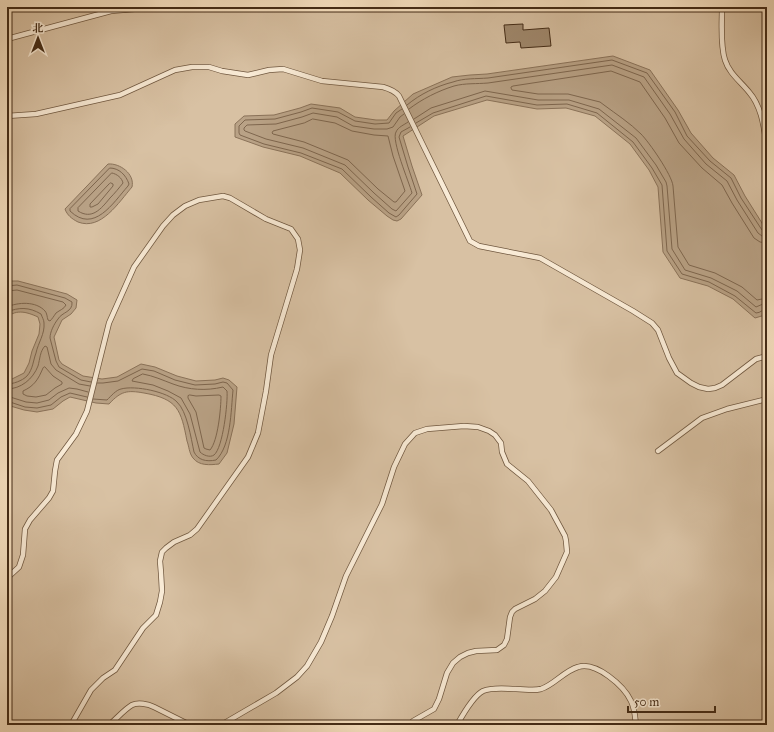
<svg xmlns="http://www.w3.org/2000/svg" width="774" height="732" viewBox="0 0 774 732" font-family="'IM FELL Great Primer','Noto Serif SC',serif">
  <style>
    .green { fill: #d8c1a3; stroke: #8e765c }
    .water { fill: #b9a286; stroke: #8a7259 }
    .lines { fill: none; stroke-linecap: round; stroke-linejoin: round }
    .shore { stroke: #7e664e; stroke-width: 1 }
    .building { fill: #a0896e; stroke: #432b16 }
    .lane-casing { stroke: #705840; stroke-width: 6 }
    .lane { stroke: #f9ebd6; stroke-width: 4.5 }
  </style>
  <rect width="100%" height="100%" fill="#f6e0c0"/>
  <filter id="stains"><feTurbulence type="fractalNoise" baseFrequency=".005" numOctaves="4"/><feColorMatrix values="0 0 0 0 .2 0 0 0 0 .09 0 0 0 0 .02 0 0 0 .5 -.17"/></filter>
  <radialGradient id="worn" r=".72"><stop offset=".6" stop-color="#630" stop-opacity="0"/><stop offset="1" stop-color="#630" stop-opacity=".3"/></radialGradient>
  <!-- green -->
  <path class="green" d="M 7,7 L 767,7 L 767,725 L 7,725 Z"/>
  <!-- water -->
  <path class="water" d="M 613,56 L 650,70 L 678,110 L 691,133 L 713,158 L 734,175 L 745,196 L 767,231 L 767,300 L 765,315 L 755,318 L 733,299 L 708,286 L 680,278 L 663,252 L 658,187 L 649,170 L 630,144 L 595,116 L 566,108 L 537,109 L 487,100 L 434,116 L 403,136 L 412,166 L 422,195 L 401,219 L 397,221 L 393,220 L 387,216 L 368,200 L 340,173 L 300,156 L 263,147 L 235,137 L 235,124 L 244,116 L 274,115 L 300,108 L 311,104 L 340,108 L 355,117 L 376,120 L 387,120 L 394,111 L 413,94 L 452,77 L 470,75 L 487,74 Z
    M 108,164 C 120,163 135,174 132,187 C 119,202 101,231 78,222 C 72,219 67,215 65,209 Z
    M 12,281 L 18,281 L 67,294 L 77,300 L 76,308 L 71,314 L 62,320 L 54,337 L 59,360 L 62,364 L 83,376 L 102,379 L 117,377 L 141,364 L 155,367 L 177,376 L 196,381 L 215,380 L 223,378 L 229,380 L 237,387 L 234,424 L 227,453 L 219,464 C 210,465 199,466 193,458 C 189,453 189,446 187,441 C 181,410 178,399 144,393 C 127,390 121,391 109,404 L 96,403 L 70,397 L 63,401 L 53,409 L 37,412 L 24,410 L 7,405 L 7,380 L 12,379 L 24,373 L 29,363 L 32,351 L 39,334 L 40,324 L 38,317 C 27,312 17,309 7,317 L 7,282 Z"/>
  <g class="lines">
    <!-- shore -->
    <path class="shore" d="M 407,105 C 420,94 437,86 453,82 C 464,78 476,79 488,78 L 612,60 L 647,73 L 675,112 L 687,136 L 710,161 L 731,178 L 741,198 L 762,230 L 764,232 L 767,232
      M 402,109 L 396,113 L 389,123 L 375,124 L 355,121 L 338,112 L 312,108 L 301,112 L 275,119 L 245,120 L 239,126 L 239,133 L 240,135 L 264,144 L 301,153 L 342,169 L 371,197 L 389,213 L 396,217 L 399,215 L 417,194 L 408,167 L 399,137 L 401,132 L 410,127
      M 409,109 C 422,99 438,91 454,86 C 465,83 477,84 488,83 L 612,65 L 644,77 L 670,114 L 684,139 L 706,164 L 727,181 L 737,200 L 758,233 L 762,236 L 767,237
      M 404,114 L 400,117 L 393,127 L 387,129 L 374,129 L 353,126 L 337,117 L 313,113 L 302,117 L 276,124 L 247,125 L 244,128 L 244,130 L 245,131 L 266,139 L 303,148 L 345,165 L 374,193 L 392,209 L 396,211 L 412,193 C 409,182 391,140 396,132 C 398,127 404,125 408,122
      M 313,119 L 335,123 L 352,131 L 374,135 L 388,136 L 393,156 L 405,191 L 396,202 L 394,202 L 378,189 L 348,160 L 304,142 L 273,134 L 272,133 L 273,131 L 304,123 Z
      M 414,119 L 431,108 L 485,91 L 538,100 L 569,100 L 599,109 L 636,138 L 656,165 L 666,182 L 667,186 L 672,249 L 685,270 L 711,278 L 737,291 L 756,307 L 763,304 L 767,304
      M 416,123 L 433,113 L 486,96 L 537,105 L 567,104 L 597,113 L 633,142 L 652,168 L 662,185 L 667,251 L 682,274 L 709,282 L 735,296 L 756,313 C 761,313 762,309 767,309
      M 110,168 C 119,168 126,175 129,184 L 128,186 C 113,203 94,234 70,211 L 70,209 Z
      M 112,173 C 117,174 122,178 123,183 C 119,188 115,193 110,198 C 101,209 92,220 78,211 L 78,208 Z
      M 111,183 L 113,184 L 113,186 L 98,204 L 92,207 L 90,207 L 90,204 L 109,184 Z
      M 767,243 L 760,242 L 754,238 L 732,203 L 722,185 L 702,168 L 679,143 L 665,118 L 640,82 L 611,71 L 513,86 L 511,87 L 511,88 L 512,90 L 538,94 L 568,94 L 600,102 L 604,105 C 616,114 630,123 641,134 C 649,142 672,175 673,186 L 678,247 L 689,265 L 715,273 L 742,287 L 757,300 L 767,298
      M 7,286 L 17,285 L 65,298 L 72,302 C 73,312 62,312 58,319 C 54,324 50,332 50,338 L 56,361 L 59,367 L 81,380 L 91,382
      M 7,291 L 17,290 L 63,302 L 66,305 C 64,309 60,310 56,313 C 54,316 52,319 50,321 L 48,320 C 47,317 47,313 45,311 C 36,301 18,302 7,307
      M 7,312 C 19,307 29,307 41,314 C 42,317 44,320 44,323 C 45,334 38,343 36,353 C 33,361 33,369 27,376 C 22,381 13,384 7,384
      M 45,367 L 53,376 L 62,382 L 62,384 L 55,388 L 46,395 L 36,397 L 27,396 L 23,394 L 23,391 C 34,386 38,380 43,368 Z
      M 143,374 C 154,376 162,380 173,384 C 189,390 206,391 223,387 L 227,391 C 228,402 223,448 214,455 C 210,458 203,455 200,452 L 190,414 L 181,398 L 168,391 L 153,385 L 132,381 L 133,379 Z
      M 7,389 C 21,389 33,379 38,366 C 40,359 40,351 45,346 L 47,347 L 51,364 L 56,370 L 79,384 L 90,386
      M 190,395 L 196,396 L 219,395 L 221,396 C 221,408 218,441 210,450 L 206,449 L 204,448 L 196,412 L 188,398 L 188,396 Z
      M 7,396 L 26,402 L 37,403 L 49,400 L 58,393 L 69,388 L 77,389 L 88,392
      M 93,399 L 107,400 C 111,396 116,390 121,389 C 135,385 168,392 177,402 C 187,411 191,438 194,452 C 198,460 206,462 216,460 C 231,446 231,410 233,390 L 227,383 L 223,382 L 215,384 L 195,385 L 175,380 L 154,371 L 142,369 L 118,381 L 103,383 L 97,383
      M 7,401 L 25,407 L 37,408 L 51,405 L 61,397 L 70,393 L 87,397"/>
  </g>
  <!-- building -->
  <path class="building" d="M 523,24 L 523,30 L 549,28 L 551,46 L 521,48 L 520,42 L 506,43 L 504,25 Z"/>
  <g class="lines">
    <!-- lane casing -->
    <g class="lane-casing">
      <path id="lane" d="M 722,7 C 722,22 720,45 725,60 C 729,73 740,81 749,92 C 762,107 764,128 767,147
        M 7,39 L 111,11 L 158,7
        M 7,116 L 36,114 L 120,95 L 175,70 L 192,67 L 209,67 L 222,71 L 248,75 L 269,70 L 283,69 L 322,81 L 383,87 C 390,89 395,91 399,96 L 470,241 L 479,246 L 540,258 L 633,311 L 652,323 L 658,330 L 669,358 L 677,373 L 691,383 L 699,387 L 708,389 L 715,388 L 722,385 L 756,359 L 767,356
        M 658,451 L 702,418 L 727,409 L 767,399
        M 7,578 L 19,567 L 23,555 L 25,529 L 30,520 L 49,498 L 53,491 L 55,471 L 57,460 L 76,434 L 87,411 L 109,323 L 134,267 L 163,226 L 173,215 L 185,206 L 199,200 L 223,196 L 230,198 L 266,219 L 291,229 L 298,239 L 300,250 L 297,269 L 271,355 L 266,391 L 258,433 L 248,457 L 197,529 L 190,535 L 174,542 L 166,548 L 162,552 L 160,561 L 161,573 L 162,591 L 160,602 L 156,615 L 143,628 L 115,670 L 103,678 L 91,690 L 71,725
        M 109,725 C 115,720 126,708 132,705 C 138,702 148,704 154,707 L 190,725
        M 221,725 L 276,693 L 297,677 L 307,666 L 321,642 L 332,616 L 346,576 L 382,504 L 394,467 L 405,444 L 415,433 L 427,429 L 464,426 L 478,427 L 489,431 L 495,435 L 501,443 L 502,452 L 507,464 L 528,481 L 551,510 L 565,536 L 566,541 L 567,552 L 556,577 L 545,591 L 535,599 L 515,609 L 512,612 L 510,617 L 507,639 L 504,645 L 497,650 L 476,651 L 468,653 L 460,657 L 453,663 L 447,673 L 439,699 L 434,709 L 413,721 L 409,725
        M 457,725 C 462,716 473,696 483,691 C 493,687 506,689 516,689 C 524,689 533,691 541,689 C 554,685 564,671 578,667 C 596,661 624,686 631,701 C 635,709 635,717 636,725"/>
    </g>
    <!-- lane -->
    <use href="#lane" class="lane"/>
  </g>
  <!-- margin -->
  <rect width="774" height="732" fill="none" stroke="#f6e0c0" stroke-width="24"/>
  <rect x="8" y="8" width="758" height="716" fill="none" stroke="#432b16" stroke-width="2"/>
  <rect x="12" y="12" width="750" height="708" fill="none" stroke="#432b16"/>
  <!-- north arrow -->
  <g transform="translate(38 38)" stroke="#f9ebd6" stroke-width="3" paint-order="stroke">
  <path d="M0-3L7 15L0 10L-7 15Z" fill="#432b16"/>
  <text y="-6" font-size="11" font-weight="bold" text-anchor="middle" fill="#432b16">北</text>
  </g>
  <!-- scale -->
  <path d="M628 706v6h87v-6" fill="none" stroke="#432b16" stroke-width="2"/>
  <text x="634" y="706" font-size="12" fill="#432b16" stroke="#f9ebd6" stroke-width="3" paint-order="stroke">50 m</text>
  <rect width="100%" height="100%" filter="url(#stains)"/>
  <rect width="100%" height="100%" fill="url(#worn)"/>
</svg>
